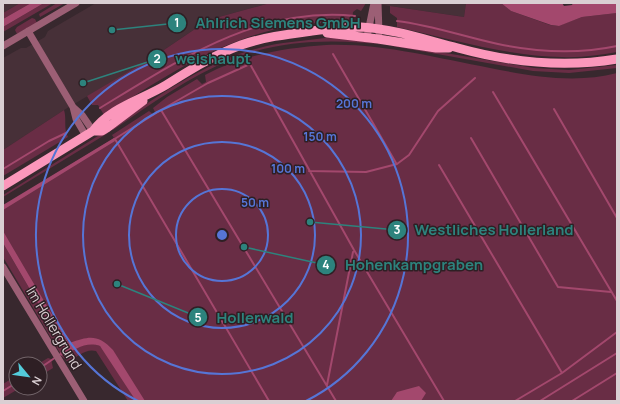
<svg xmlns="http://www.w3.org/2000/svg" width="620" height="404" viewBox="0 0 620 404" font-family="Manrope,sans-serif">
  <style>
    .built { fill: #473038 }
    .green { fill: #692d45 }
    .water { fill: #a3486d }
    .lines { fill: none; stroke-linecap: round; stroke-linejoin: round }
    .stream { stroke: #a3486d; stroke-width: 2 }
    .minor { stroke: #9c5f75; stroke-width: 7 }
    .major { stroke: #fb97bb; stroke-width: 9 }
    .ring { fill: none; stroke: #5675d6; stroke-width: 2 }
    .labels { text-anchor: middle; stroke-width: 3; stroke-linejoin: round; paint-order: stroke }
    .street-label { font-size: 14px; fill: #dacfd3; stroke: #2e1f24 }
    .centre { fill: #5675d6; stroke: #2e1f24; stroke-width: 2 }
    .ring-label { font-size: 12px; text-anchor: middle; font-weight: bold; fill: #5675d6; stroke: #2e1f24; stroke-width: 3; stroke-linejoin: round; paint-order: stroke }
    .leader { fill: none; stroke: #2d837d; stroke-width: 1.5 }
    .callout-dot { fill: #2d837d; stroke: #2e1f24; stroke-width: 1.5 }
    .mark-label { font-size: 12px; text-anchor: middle; font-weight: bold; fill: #fff }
    .callout-label { font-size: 15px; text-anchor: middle; font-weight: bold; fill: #2d837d; stroke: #2e1f24; stroke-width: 3; stroke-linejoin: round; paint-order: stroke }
  </style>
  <rect width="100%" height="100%" fill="#38282e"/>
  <!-- built -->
  <path class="built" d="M 3,3 L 20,3 L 3,13 Z
    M 96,3 L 270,3 L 219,17 L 195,29 L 155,56 L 64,110 L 3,150 L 3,58 L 21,48 L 26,48 L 45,37 L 48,31 Z
    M 370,3 L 466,3 L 464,17 Z"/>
  <!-- green -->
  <path class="green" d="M 20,3 L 31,3 L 3,19 L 3,13 Z
    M 44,3 L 53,3 L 3,32 L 3,27 Z
    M 57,3 L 65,3 L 40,17 L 39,14 Z
    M 270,3 L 366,3 L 361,11 L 357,9 L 353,12 L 352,22 C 326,22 301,23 276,29 C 213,44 158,81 104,115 L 98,105 L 92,105 L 87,96 L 155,56 L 195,29 L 219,17 Z
    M 466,3 L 501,3 L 511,11 L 550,25 L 558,26 L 582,17 L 617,13 L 617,52 C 599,55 581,58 562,57 C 507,56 451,39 397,27 L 397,18 L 390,13 L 390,6 L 464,17 Z
    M 32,18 L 35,19 L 37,23 L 17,34 L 15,30 L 17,27 Z
    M 325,38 L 341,38 L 386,45 C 336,39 281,39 233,59 C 190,76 151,104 113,130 L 111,128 C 157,97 204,62 259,48 C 280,42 303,41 325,38 Z
    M 393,44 L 534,68 L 569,70 L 617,65 L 617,68 L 569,73 L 533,71 L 392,46 Z
    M 326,45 C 381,43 436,58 490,68 C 531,76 575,84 617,73 L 617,401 L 141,401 L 105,346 L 94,341 L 67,348 L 3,238 L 3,206 L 114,138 L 112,135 L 149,111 L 154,115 L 156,114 L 153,108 L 167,97 L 197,79 L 202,84 L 206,82 L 205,75 C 243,55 284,48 326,45 Z
    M 64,110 C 67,120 63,127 68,137 L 3,176 L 3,150 Z
    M 106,131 L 108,133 L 3,197 L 3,195 Z
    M 3,243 L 64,348 L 60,353 L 3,257 Z
    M 92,343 L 100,346 L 105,350 L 136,401 L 128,401 L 96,351 C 86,348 77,357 68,362 L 61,356 L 84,344 Z
    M 48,358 L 51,359 L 53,368 L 40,376 L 40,364 L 38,364 Z
    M 16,376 L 16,388 L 20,388 L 3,398 L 3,384 Z"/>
  <!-- water -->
  <path class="water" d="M 31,3 L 44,3 L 3,27 L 3,19 Z
    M 501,3 L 562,3 L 564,6 L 572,5 L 573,3 L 617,3 L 617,13 L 582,17 L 559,26 L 551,25 L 511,11 Z
    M 114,138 L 115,141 L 3,210 L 3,205 Z
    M 3,231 L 68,342 L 70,343 C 89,336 98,334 113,350 L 145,401 L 136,401 L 100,346 C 85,341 76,350 61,356 L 60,353 L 64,348 L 3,243 Z
    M 419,386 L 426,393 L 421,401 L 391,401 L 397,392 Z"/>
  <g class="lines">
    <!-- stream -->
    <path class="stream" d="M 397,21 C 431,25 465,37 498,44 C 536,52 579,54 617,46
      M 333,54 L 396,163
      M 493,92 L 617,301
      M 100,108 C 179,60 258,6 355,16
      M 554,109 L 617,218
      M 161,110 L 208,83 L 250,64 L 354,250 L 444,401
      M 471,138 L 558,287 L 611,292
      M 115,139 L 269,401
      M 113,140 L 161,110 L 336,401
      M 439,165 L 562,373
      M 3,169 L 49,141 L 66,133
      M 309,171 L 366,172 L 397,164 L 409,155 L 438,111 L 475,78
      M 40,368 L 62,353
      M 327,385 L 353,252
      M 3,391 L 16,383
      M 515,401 L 562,373 L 617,332
      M 540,401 L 617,353
      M 572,401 L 617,373"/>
    <!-- minor -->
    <path class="minor" d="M 378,3 L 379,33
      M 28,31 L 73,107 L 76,119 L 86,136
      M 367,37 L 374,3
      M 3,46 L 76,3
      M 73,107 L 82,115 L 93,131
      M 3,267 L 84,401"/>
    <!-- major -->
    <path class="major" d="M 327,33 L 378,39 L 436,48 L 449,48
      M 93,131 L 102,131 L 107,128 L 143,101
      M 3,186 L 93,131 C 109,108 143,99 166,85 C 190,70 214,55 241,45 C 264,37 289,34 312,31 C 328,29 344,27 361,27 C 394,29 426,40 458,48 C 509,62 564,68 617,59"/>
  </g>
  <!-- distance rings -->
  <g class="ring">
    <circle cx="222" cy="235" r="46"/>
    <circle cx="222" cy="235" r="93"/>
    <circle cx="222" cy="235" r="139"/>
    <path d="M138 401A186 186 0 1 1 306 401"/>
  </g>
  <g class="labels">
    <!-- street labels -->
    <g class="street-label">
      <text transform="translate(54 328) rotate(59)" y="5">Im Hollergrund</text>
    </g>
  </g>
  <circle cx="222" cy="235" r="6" class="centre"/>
  <g class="ring-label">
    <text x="354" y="108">200 m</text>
    <text x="320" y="141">150 m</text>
    <text x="288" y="173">100 m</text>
    <text x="255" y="207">50 m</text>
  </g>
  <!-- callouts -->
  <path class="leader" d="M112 30L177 23M83 83L157 59M310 222L397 230M244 247L326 265M117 284L198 317"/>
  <g class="callout-dot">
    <circle cx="112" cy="30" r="4"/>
    <circle cx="83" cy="83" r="4"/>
    <circle cx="310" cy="222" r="4"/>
    <circle cx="244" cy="247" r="4"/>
    <circle cx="117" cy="284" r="4"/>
    <circle cx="177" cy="23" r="10"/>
    <circle cx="157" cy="59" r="10"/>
    <circle cx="397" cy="230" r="10"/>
    <circle cx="326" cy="265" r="10"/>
    <circle cx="198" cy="317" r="10"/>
  </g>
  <g class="mark-label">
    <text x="177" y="27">1</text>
    <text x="157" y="63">2</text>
    <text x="397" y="234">3</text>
    <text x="326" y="269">4</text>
    <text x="198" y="322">5</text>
  </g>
  <g class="callout-label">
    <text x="278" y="28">Ahlrich Siemens GmbH</text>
    <text x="213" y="64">weishaupt</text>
    <text x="494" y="235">Westliches Hollerland</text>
    <text x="414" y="270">Hohenkampgraben</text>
    <text x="255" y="323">Hollerwald</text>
  </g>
  <!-- border -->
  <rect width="620" height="404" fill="none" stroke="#dacfd3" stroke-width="8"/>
  <!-- north arrow -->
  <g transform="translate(28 376) rotate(119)"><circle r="19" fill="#2e1f24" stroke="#73656a"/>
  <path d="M0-3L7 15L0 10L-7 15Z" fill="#53cbda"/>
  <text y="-6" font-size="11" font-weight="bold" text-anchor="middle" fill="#dacfd3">N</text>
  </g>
</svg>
